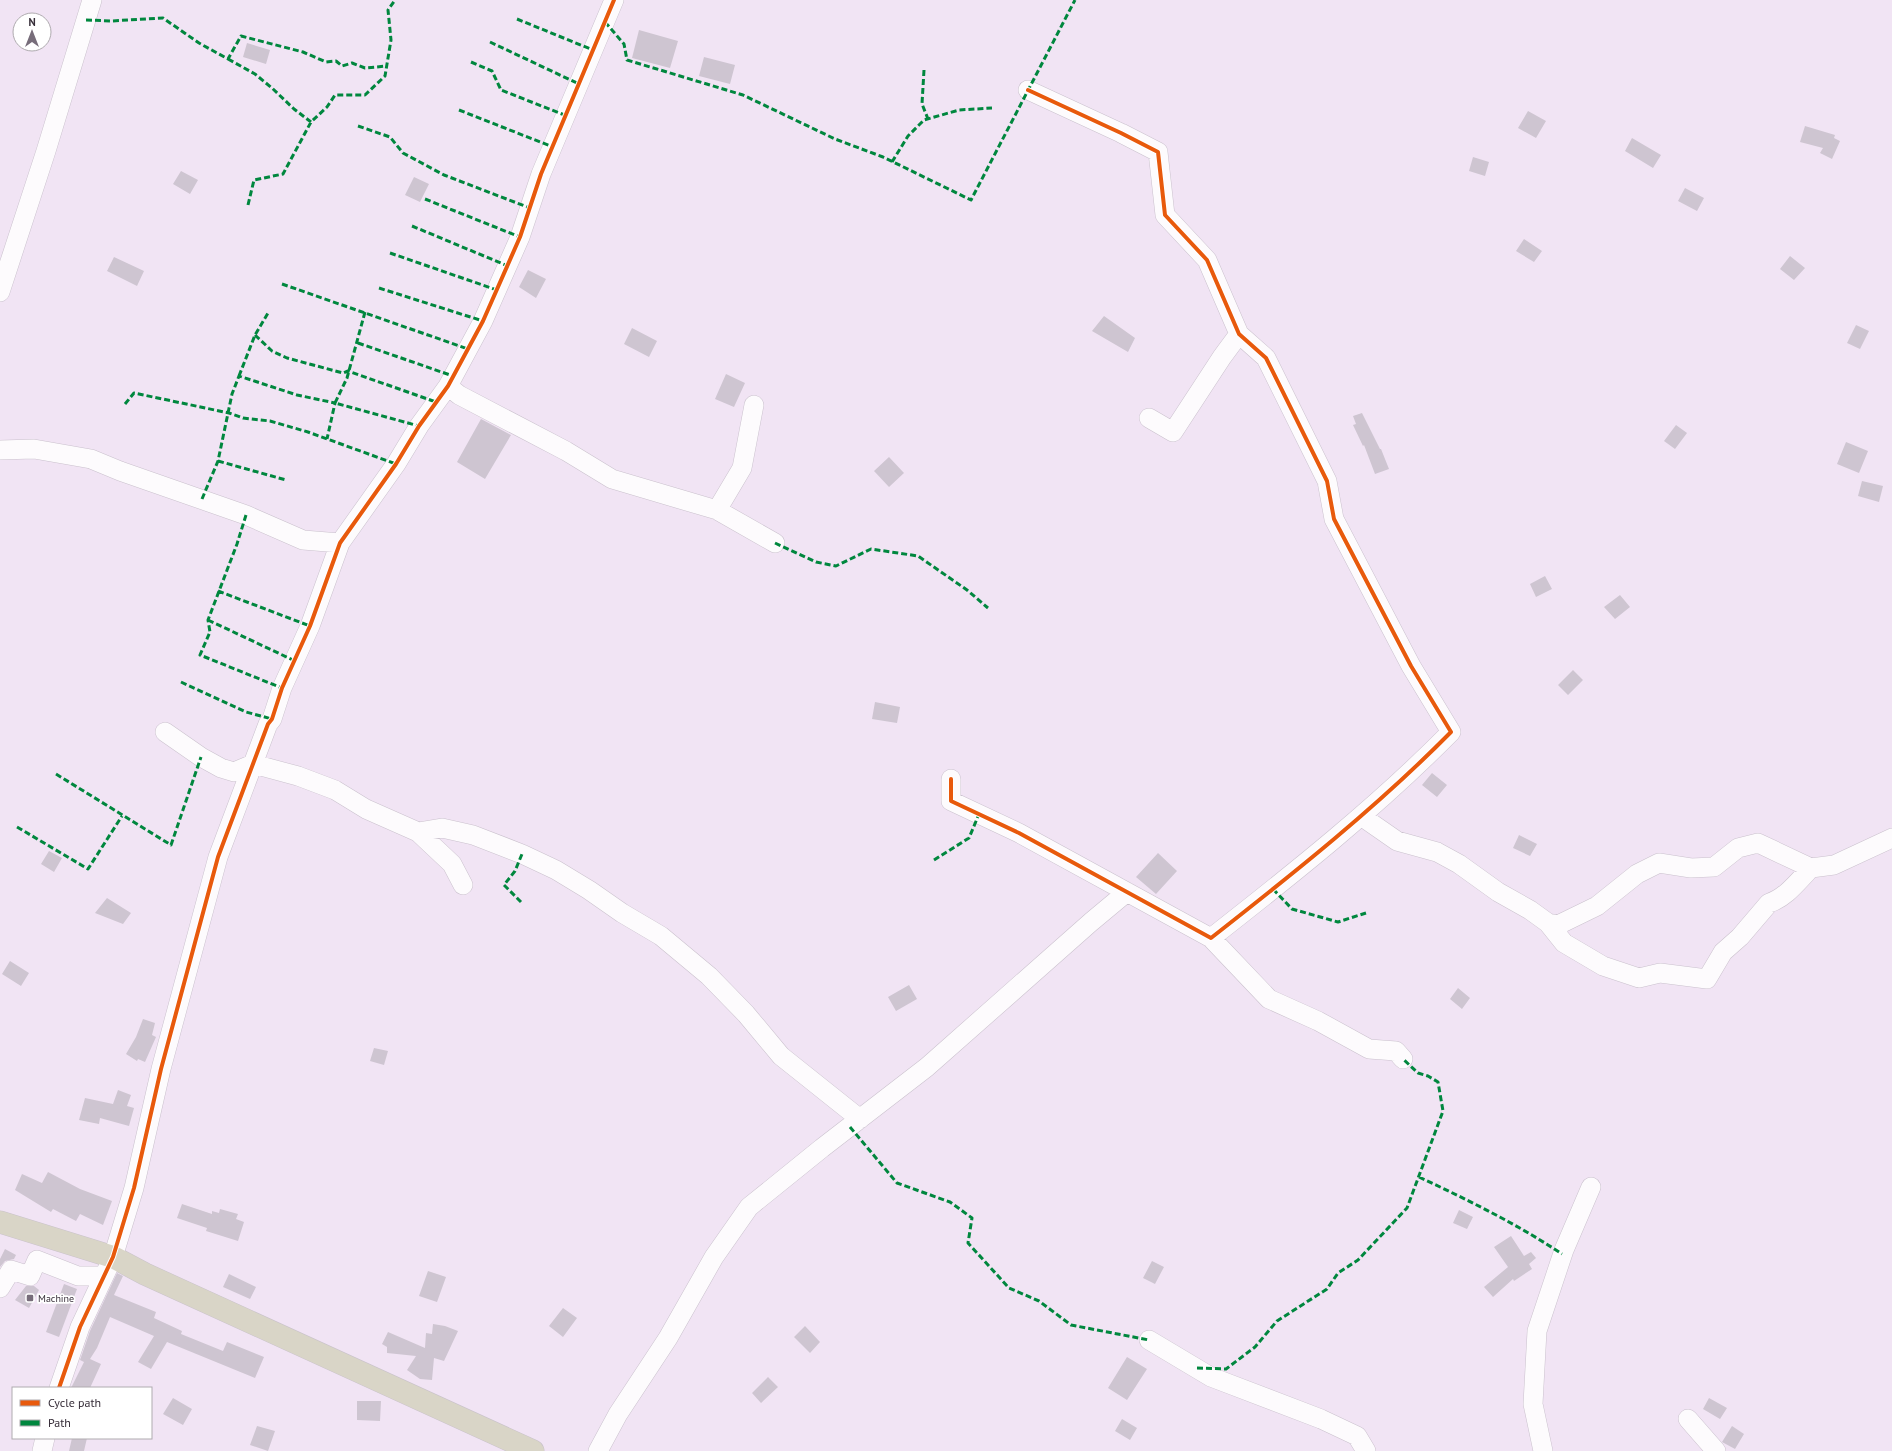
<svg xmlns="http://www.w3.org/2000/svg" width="1892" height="1451" viewBox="0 0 1892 1451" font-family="'PT Sans',sans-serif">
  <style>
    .building { fill: #cec5d1 }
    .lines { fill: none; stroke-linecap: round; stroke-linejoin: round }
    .minor-casing { stroke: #cac1cd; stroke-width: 20 }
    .highway-casing { stroke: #cac3cb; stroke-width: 23 }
    .minor { stroke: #fdfbfd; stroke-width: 19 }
    .highway { stroke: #d9d5c7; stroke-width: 22 }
    .quiet { stroke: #00873e; stroke-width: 3; stroke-dasharray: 6 3; stroke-linecap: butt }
    .cycleway-casing { stroke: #fff; stroke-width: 6 }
    .cycleway { stroke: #e8590c; stroke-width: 4 }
    .poi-dot { fill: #776d7a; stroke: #fff; stroke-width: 1.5 }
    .labels { text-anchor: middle; stroke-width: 3.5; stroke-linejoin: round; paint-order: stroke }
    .poi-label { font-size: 10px; fill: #362d38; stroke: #fff; text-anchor: start }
  </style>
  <rect width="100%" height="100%" fill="#f1e4f4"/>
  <!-- building -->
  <path class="building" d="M 639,30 L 678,41 L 670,68 L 632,58 Z
    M 247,43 L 270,50 L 266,64 L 243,57 Z
    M 704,57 L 735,65 L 730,84 L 699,76 Z
    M 1528,111 L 1546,121 L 1536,138 L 1518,128 Z
    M 1805,126 L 1835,135 L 1834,138 L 1840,141 L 1832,159 L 1820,153 L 1823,148 L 1800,142 Z
    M 1632,138 L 1661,155 L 1653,168 L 1625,151 Z
    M 1473,157 L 1489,162 L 1485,176 L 1469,171 Z
    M 181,171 L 198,180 L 190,194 L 173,184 Z
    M 414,177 L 429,184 L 420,202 L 405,195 Z
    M 1685,188 L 1704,198 L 1697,211 L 1678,201 Z
    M 1524,239 L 1542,251 L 1534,262 L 1516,251 Z
    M 1790,256 L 1805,268 L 1794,280 L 1780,269 Z
    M 114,257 L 144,271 L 137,286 L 107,271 Z
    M 528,270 L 546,279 L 536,298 L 519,287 Z
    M 1104,316 L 1135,338 L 1128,352 L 1092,331 Z
    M 1856,325 L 1869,331 L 1860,349 L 1847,343 Z
    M 632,328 L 657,341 L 649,357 L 624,344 Z
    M 726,374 L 745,383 L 734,407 L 715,399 Z
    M 1362,413 L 1380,449 L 1381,449 L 1389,469 L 1375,474 L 1364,445 L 1363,446 L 1353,425 L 1356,424 L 1353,416 Z
    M 481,419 L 511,435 L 485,479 L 457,462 Z
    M 1676,425 L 1687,433 L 1675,449 L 1664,441 Z
    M 1846,442 L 1868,451 L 1859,473 L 1837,464 Z
    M 889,457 L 904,473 L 889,487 L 874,471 Z
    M 1862,481 L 1883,486 L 1879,502 L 1858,496 Z
    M 1545,576 L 1552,589 L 1536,597 L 1530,584 Z
    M 1620,595 L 1630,607 L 1615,619 L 1604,607 Z
    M 1573,670 L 1583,680 L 1568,695 L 1558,685 Z
    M 875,702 L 900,707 L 897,723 L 872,719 Z
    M 1432,773 L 1447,785 L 1437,797 L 1422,785 Z
    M 1519,835 L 1537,844 L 1530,856 L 1513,848 Z
    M 49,851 L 62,858 L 54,872 L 41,864 Z
    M 1158,853 L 1177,871 L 1156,894 L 1136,877 Z
    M 107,898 L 131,913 L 123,924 L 95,913 Z
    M 10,961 L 29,973 L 21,986 L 2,974 Z
    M 909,985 L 917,999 L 896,1011 L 888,997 Z
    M 1458,988 L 1470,998 L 1462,1009 L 1450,999 Z
    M 143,1019 L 155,1023 L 152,1035 L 156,1037 L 145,1062 L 138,1059 L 137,1061 L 126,1054 L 136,1037 Z
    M 374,1048 L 388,1051 L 384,1065 L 370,1061 Z
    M 118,1090 L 131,1095 L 127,1106 L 134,1108 L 129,1126 L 100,1118 L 99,1124 L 79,1120 L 85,1098 L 113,1104 Z
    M 48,1172 L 80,1189 L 112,1201 L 103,1225 L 80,1214 L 76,1221 L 53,1209 L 51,1212 L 15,1190 L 22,1174 L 42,1183 Z
    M 182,1204 L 212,1214 L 212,1211 L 219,1213 L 220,1209 L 238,1214 L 236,1219 L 244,1222 L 238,1241 L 206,1231 L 207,1228 L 177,1218 Z
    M 1459,1210 L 1473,1217 L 1467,1229 L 1453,1223 Z
    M 1511,1236 L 1524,1256 L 1531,1252 L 1536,1258 L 1529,1264 L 1532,1269 L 1514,1281 L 1513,1279 L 1493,1297 L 1484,1287 L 1508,1267 L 1494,1247 Z
    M 5,1249 L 16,1255 L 14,1259 L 5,1261 L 0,1267 L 0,1259 Z
    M 1152,1261 L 1164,1267 L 1155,1284 L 1143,1278 Z
    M 428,1271 L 446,1277 L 437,1302 L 419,1296 Z
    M 117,1273 L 123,1276 L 114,1295 L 156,1312 L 154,1318 L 182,1331 L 181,1334 L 223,1351 L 227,1342 L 264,1357 L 255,1378 L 167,1342 L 151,1369 L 138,1362 L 154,1336 L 110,1317 L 97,1348 L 90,1359 L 101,1364 L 90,1388 L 71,1388 L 84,1362 L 80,1360 L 90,1331 Z
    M 229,1274 L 256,1287 L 250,1299 L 223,1287 Z
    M 64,1284 L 77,1289 L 59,1337 L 46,1332 Z
    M 26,1286 L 34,1286 L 39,1290 L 29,1308 L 15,1300 Z
    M 563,1308 L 577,1318 L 563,1337 L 549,1326 Z
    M 433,1324 L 445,1326 L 458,1331 L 444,1361 L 434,1358 L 432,1380 L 420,1379 L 407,1370 L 416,1356 L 387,1353 L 387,1347 L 382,1344 L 388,1332 L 425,1348 L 426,1333 L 432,1334 Z
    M 805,1326 L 820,1342 L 810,1353 L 794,1337 Z
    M 1127,1357 L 1147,1369 L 1127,1400 L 1108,1388 Z
    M 768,1377 L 778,1387 L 761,1403 L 752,1393 Z
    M 173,1398 L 192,1409 L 183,1425 L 163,1414 Z
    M 1709,1398 L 1727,1408 L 1720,1419 L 1703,1409 Z
    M 357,1401 L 381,1401 L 380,1421 L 357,1420 Z
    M 1122,1419 L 1137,1428 L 1130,1440 L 1115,1431 Z
    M 257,1426 L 275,1431 L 268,1451 L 250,1445 Z
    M 1732,1426 L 1744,1434 L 1735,1449 L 1722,1442 Z
    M 72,1438 L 87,1438 L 84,1451 L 69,1451 Z"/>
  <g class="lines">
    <!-- minor casing -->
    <g class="minor-casing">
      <path id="minor" d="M 0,292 L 46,151 L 92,0
        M 448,386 L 459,395 L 566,451 L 612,479 L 717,510 L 775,543
        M 1149,418 L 1173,432 L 1222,357 L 1239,334
        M 0,450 L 34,449 L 91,459 L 120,471 L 246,515 L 303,540 L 340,543
        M 717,510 L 742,468 L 754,405
        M 165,732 L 201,757 L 221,768 L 234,772 L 253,764 L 298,776 L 335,790 L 366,809 L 418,832 L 452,864 L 463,885
        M 951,779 L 951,801 L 1019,833 L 1211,938 C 1294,873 1377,807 1451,732 L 1411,666 L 1334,519 L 1327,481 L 1266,358 L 1239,334 L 1207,260 L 1165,215 L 1158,152 L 1121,133 L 1028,90
        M 1361,816 L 1397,841 L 1437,852 L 1459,864 L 1498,892 L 1530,910 L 1548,923 L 1558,925 L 1597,906 L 1637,874 L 1659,863 L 1691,868 L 1714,867 L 1738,848 L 1758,843 L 1811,868 L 1834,865 L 1892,838
        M 418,832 L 442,828 L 473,835 L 522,854 L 556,870 L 589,890 L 622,913 L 661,936 L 709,976 L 746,1014 L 781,1056 L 860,1119
        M 1548,923 L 1564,943 L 1603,966 L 1639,978 L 1660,973 L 1707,979 L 1723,952 L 1740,937 L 1769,903 C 1786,898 1799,880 1811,868
        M 1211,938 L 1269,999 L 1318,1021 L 1369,1049 L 1396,1051 L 1403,1059
        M 0,1288 L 11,1270 L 30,1276 L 37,1260 L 78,1276 L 103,1276
        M 1149,1340 L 1211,1377 L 1321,1419 L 1357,1436 L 1366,1451
        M 59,1388 L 80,1327 L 113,1257 L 134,1188 L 161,1069 L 218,857 L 268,724 L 272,719 L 282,688 L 310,626 L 340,543 L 396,464 L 419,426 L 448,386 L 483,321 L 520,237 L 541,174 L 614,0
        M 1688,1419 L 1716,1451
        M 42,1451 L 45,1438
        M 598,1451 L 618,1414 L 668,1338 L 714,1257 L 749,1207 L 822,1148 L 927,1067 L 1091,922 L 1127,892
        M 1543,1451 L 1533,1404 L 1537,1331 L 1564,1250 L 1591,1187"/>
    </g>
    <!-- highway casing -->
    <g class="highway-casing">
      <path id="highway" d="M 0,1222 L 113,1257 L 145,1274 L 533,1451"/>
    </g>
    <!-- minor -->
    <use href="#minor" class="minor"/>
    <!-- highway -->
    <use href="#highway" class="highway"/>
    <!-- quiet -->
    <path class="quiet" d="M 517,19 L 593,50
      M 86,20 L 111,21 L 163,18 L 199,43 L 228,59 L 241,36 L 303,52 L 326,62 L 336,61 L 342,66 L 352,63 L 365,68 L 387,66
      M 605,22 L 624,44 L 627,60 L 743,95 L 835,139 L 883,157 L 971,200 L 1075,0
      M 490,42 L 579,84
      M 228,59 L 255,74 L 272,88 L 294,109 L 311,122
      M 471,62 L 492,71 L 501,90 L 567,116
      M 924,70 L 922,104 L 928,119
      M 459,110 L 553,147
      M 358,126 L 390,137 L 403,153 L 444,175 L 530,208
      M 892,162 L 908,136 L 924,120 L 959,110 L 992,108
      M 425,199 L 520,237
      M 248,205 L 254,180 L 283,174 L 311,122 L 327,107 L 335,95 L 365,95 L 385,76 L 391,40 L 388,10 L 395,0
      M 412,226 L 508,266
      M 390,253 L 497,290
      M 282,284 L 468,349
      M 379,288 L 483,321
      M 365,312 L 347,378 L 335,403 L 419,426
      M 255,335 L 272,351 L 287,358 L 343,373 L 348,371 L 436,402
      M 358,343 L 453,376
      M 239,376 L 255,335 L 268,313
      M 125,404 L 134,393 L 229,413 L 243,418 L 270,421 L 308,432 L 396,464
      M 218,461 L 286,480
      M 202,499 L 218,461 L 232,394 L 239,376 L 297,395 L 335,403 L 327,439
      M 246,515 L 237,544 L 208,620 L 210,632 L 200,655 L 282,688
      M 775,543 L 816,562 L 836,566 L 871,549 L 918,556 L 967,590 L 988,608
      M 218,591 L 310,626
      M 208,620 L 293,660
      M 181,682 L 246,712 L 272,719
      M 56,774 L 171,845 L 201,757
      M 17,827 L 88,869 L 122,816
      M 934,860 L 969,838 L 979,814
      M 1273,889 L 1292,909 L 1338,922 L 1366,913
      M 521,902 L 504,885 L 515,871 L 522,854
      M 850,1127 L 897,1183 L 950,1202 L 972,1218 L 968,1243 L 1009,1288 L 1039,1301 L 1071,1325 L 1149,1340
      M 1419,1177 C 1468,1200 1517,1224 1562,1254
      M 1197,1368 L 1226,1369 L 1255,1347 L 1277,1321 L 1327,1289 L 1338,1273 L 1358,1260 L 1407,1208 L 1443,1111 L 1438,1082 L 1428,1076 L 1418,1073 L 1403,1059"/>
    <!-- cycleway casing -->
    <g class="cycleway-casing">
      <path id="cycleway" d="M 951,779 L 951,801 L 1019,833 L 1211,938 C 1294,873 1377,807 1451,732 L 1411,666 L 1334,519 L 1327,481 L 1266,358 L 1239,334 L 1207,260 L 1165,215 L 1158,152 L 1121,133 L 1028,90
        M 59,1388 L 80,1327 L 113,1257 L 134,1188 L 161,1069 L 218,857 L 268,724 L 272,719 L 282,688 L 310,626 L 340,543 L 396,464 L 419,426 L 448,386 L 483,321 L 520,237 L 541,174 L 614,0"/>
    </g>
    <!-- cycleway -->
    <use href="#cycleway" class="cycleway"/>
  </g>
  <!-- markers -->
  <rect class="poi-dot" x="26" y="1294" width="8" height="8" rx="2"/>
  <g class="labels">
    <!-- poi labels -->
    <g class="poi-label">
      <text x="38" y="1302">Machine</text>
    </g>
  </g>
  <!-- legend -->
  <rect x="12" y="1387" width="140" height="52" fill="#ffffff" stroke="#afabaf"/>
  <rect x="20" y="1400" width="20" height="6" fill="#e8590c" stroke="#afabaf"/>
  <text x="48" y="1407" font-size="12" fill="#362d38">Cycle path</text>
  <rect x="20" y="1420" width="20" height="6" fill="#00873e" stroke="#afabaf"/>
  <text x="48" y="1427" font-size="12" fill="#362d38">Path</text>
  <!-- north arrow -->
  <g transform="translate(32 32)"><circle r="19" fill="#ffffff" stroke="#afabaf"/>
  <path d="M0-3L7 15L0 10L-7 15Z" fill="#776d7a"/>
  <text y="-6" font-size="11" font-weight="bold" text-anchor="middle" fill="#362d38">N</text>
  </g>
</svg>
